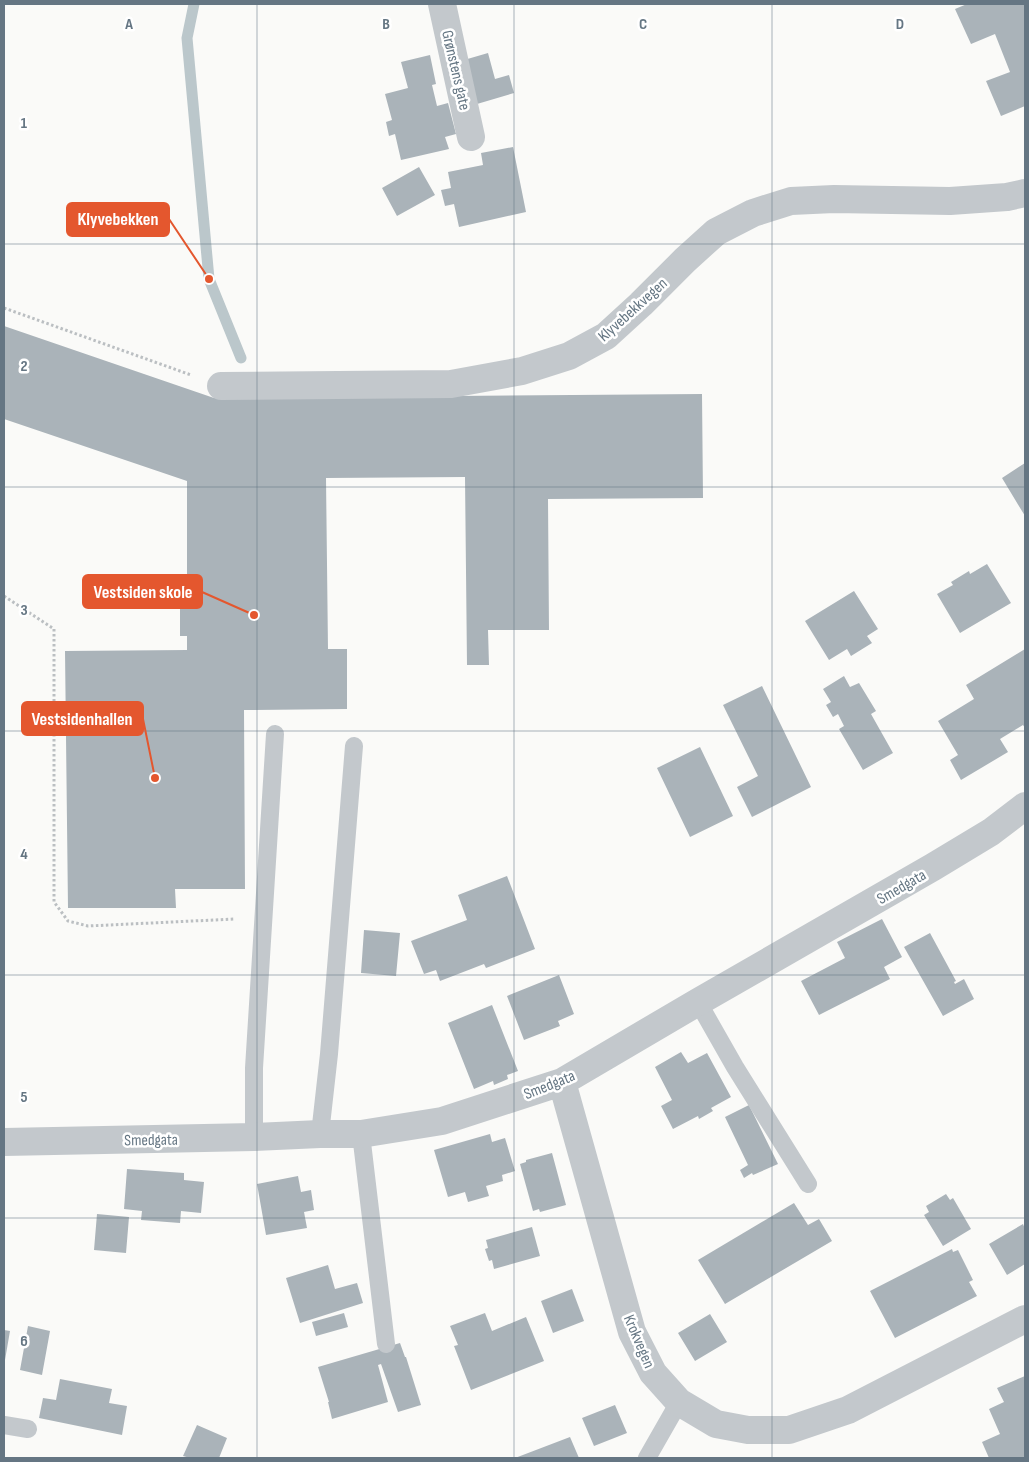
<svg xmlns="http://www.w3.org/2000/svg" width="1029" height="1462" viewBox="0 0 1029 1462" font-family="'Sofia Sans Condensed',sans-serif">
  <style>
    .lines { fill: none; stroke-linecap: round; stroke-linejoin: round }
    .stream { stroke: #bbc7cb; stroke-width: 11 }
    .building { fill: #aab3b9 }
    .path { stroke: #bbbfc2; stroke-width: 3; stroke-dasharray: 2.5 2.5; stroke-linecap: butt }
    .service { stroke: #c3c8cc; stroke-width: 18 }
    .minor { stroke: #c3c8cc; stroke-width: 28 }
    .grid { fill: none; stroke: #657683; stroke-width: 1; stroke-opacity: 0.55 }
    .labels { text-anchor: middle; stroke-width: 5; stroke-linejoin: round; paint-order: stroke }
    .street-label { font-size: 16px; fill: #657683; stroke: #fff }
    .grid-label { font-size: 16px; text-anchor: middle; font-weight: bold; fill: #657683; stroke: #fff; stroke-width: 5; stroke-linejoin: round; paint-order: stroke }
    .leader { fill: none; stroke: #e4572e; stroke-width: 2 }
    .callout-dot { fill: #e4572e; stroke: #fff; stroke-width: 2 }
    .callout { fill: #e4572e; stroke: #e4572e; stroke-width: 2 }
    .callout-label { font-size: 18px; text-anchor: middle; font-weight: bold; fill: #fff }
  </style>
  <rect width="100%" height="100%" fill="#fafaf8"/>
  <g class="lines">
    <!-- stream -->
    <path class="stream" d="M 194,4 L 187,38 L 209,279 L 241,358"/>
  </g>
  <!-- building -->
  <path class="building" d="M 967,4 L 1025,4 L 1025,106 L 1001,116 L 986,81 L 1010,72 L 995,34 L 971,44 L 955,9 Z
    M 488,53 L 495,79 L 509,75 L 514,93 L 477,104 L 464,60 Z
    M 430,55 L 436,84 L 432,85 L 437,106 L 448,103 L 456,134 L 445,137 L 449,149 L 401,160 L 395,134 L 389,136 L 386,122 L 392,120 L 385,94 L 408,88 L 401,62 Z
    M 513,147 L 526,212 L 459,227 L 454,204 L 445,206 L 441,190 L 451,188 L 448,172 L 483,165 L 481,153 Z
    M 419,167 L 435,195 L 397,216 L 382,188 Z
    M 4,326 L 214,398 L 702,394 L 703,498 L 548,499 L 549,630 L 488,630 L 489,665 L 467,665 L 465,477 L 326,478 L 328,649 L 347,649 L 347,709 L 244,710 L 245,889 L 175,889 L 176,908 L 68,908 L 65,651 L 187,650 L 187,636 L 180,636 L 180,600 L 187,600 L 187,481 L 4,419 Z
    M 1025,463 L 1025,516 L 1002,478 Z
    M 987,564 L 1011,603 L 960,633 L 937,594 L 953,585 L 951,582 L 969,571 L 970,574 Z
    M 854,591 L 878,629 L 867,636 L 872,643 L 851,656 L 847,649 L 829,660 L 805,621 Z
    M 1025,649 L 1025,728 L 1023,725 L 1000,739 L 1008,752 L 961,780 L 950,760 L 958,755 L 938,721 L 974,699 L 966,685 Z
    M 844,676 L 850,687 L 859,683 L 876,711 L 871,714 L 893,753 L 863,770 L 839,729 L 844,726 L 838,714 L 833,717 L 826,705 L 831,702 L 823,689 Z
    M 762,686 L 811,787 L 752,817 L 737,787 L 758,776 L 723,705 Z
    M 700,747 L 733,816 L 690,837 L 657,768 Z
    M 507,876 L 535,949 L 486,968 L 484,964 L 440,981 L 436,970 L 424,974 L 411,941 L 467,920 L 458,895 Z
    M 882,919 L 902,957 L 884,967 L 890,979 L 819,1015 L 801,981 L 845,958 L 837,942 Z
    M 364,930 L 400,933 L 396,976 L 361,973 Z
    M 930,933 L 956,981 L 954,982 L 955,984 L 964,979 L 974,999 L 943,1016 L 904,947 Z
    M 559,975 L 574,1014 L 558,1021 L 560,1026 L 524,1040 L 507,996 Z
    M 492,1005 L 518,1071 L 507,1075 L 508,1079 L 494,1085 L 493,1081 L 474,1089 L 448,1023 Z
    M 681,1052 L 688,1063 L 707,1053 L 731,1097 L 711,1108 L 713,1111 L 699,1119 L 698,1116 L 673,1129 L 661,1106 L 672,1100 L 655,1067 Z
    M 749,1105 L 778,1164 L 753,1175 L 752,1173 L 744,1178 L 740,1170 L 748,1165 L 725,1117 Z
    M 490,1134 L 492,1142 L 505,1138 L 515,1171 L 502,1175 L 503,1181 L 486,1186 L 489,1196 L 468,1202 L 465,1192 L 448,1197 L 434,1150 Z
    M 552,1153 L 566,1205 L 540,1212 L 539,1209 L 533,1211 L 520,1164 L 526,1162 L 526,1160 Z
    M 127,1169 L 184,1173 L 184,1180 L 204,1182 L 201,1213 L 181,1211 L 180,1223 L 141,1220 L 142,1211 L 124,1209 Z
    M 298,1176 L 301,1192 L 311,1190 L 314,1210 L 304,1212 L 307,1228 L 266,1235 L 257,1184 Z
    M 946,1194 L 950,1200 L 953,1198 L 971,1229 L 943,1246 L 924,1215 L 929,1212 L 926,1206 Z
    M 794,1203 L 808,1225 L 819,1219 L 832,1241 L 725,1304 L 698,1260 Z
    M 97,1214 L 129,1217 L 126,1253 L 94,1250 Z
    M 1023,1224 L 1025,1229 L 1025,1264 L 1007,1275 L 989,1244 Z
    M 532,1227 L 540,1256 L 494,1269 L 492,1260 L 489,1261 L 485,1249 L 488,1248 L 486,1240 Z
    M 952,1249 L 953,1252 L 958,1250 L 973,1280 L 969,1282 L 977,1296 L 895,1338 L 870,1291 Z
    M 328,1265 L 335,1289 L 357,1283 L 363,1303 L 300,1323 L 286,1278 Z
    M 572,1289 L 584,1321 L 553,1333 L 541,1301 Z
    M 344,1313 L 348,1327 L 316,1336 L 312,1322 Z
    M 485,1313 L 492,1331 L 526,1317 L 544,1361 L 471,1390 L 454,1346 L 458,1345 L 450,1326 Z
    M 710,1314 L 727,1342 L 695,1361 L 678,1333 Z
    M 28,1326 L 50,1331 L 42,1375 L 20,1370 Z
    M 4,1330 L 10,1331 L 5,1360 L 4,1360 Z
    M 400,1343 L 405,1357 L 406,1357 L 421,1405 L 398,1412 L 381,1364 L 378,1365 L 388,1402 L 332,1419 L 328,1402 L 329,1402 L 318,1367 Z
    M 1025,1376 L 1025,1458 L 989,1458 L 982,1442 L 1000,1434 L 989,1409 L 1004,1402 L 997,1388 Z
    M 60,1379 L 112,1389 L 109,1403 L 127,1406 L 122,1435 L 39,1418 L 43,1398 L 56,1400 Z
    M 615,1405 L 627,1433 L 594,1446 L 582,1418 Z
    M 197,1425 L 227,1438 L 219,1458 L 190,1458 L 183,1456 Z
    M 570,1437 L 579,1458 L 515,1458 Z"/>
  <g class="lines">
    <!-- path -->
    <path class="path" d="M 4,308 L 191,375
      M 4,596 L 54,629 L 54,902 L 68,921 L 88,926 L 235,919"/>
    <!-- service -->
    <path class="service" d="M 698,1002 L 735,1067 L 808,1184
      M 320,1134 L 329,1054 L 354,746
      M 361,1134 L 386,1344
      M 254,1137 L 254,1068 L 275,734
      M 4,1425 L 28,1429
      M 647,1458 L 679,1402"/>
    <!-- minor -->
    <path class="minor" d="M 442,4 L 471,137
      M 221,386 L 451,384 L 522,371 L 569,356 L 606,336 L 641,304 L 685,260 L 716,232 L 753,213 L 791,201 L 834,199 L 950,201 L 1007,197 L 1025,193
      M 562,1082 L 632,1332 L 653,1373 L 679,1402 L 716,1424 L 748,1430 L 789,1430 L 848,1410 L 1025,1319
      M 4,1142 L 254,1137 L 320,1134 L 361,1134 L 442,1121 L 562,1082 L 698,1002 L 933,867 L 991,832 L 1025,806"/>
  </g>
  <!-- grid -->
  <path class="grid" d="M 257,4 L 257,1458M 514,4 L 514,1458M 772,4 L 772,1458M 4,244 L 1025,244M 4,487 L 1025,487M 4,731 L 1025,731M 4,975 L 1025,975M 4,1218 L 1025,1218"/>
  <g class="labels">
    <!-- street labels -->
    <g class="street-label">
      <text transform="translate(457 70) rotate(77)" y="6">Grønstens gate</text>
      <text transform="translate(632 309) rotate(-42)" y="6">Klyvebekkvegen</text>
      <text transform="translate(901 886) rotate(-30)" y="6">Smedgata</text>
      <text transform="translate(549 1084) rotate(-22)" y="6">Smedgata</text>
      <text transform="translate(151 1139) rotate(-1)" y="6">Smedgata</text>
      <text transform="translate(640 1341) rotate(67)" y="6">Krokvegen</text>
    </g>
  </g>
  <g class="grid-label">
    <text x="129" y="29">A</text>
    <text x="386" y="29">B</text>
    <text x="643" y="29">C</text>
    <text x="900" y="29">D</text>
    <text x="24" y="128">1</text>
    <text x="24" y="371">2</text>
    <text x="24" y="615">3</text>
    <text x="24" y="859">4</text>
    <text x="24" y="1102">5</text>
    <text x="24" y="1346">6</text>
  </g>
  <!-- callouts -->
  <path class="leader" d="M209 279L169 219M254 615L202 592M155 778L143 719"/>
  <g class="callout-dot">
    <circle cx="209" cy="279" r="5"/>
    <circle cx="254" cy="615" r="5"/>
    <circle cx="155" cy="778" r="5"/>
  </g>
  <g class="callout">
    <rect x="67" y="203" width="102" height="33" rx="5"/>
    <rect x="83" y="575" width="119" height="33" rx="5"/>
    <rect x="22" y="702" width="121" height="33" rx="5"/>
  </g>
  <g class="callout-label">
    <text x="118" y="225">Klyvebekken</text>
    <text x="143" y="598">Vestsiden skole</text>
    <text x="82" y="725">Vestsidenhallen</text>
  </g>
  <!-- border -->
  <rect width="1029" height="1462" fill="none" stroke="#657683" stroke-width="10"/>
</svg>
